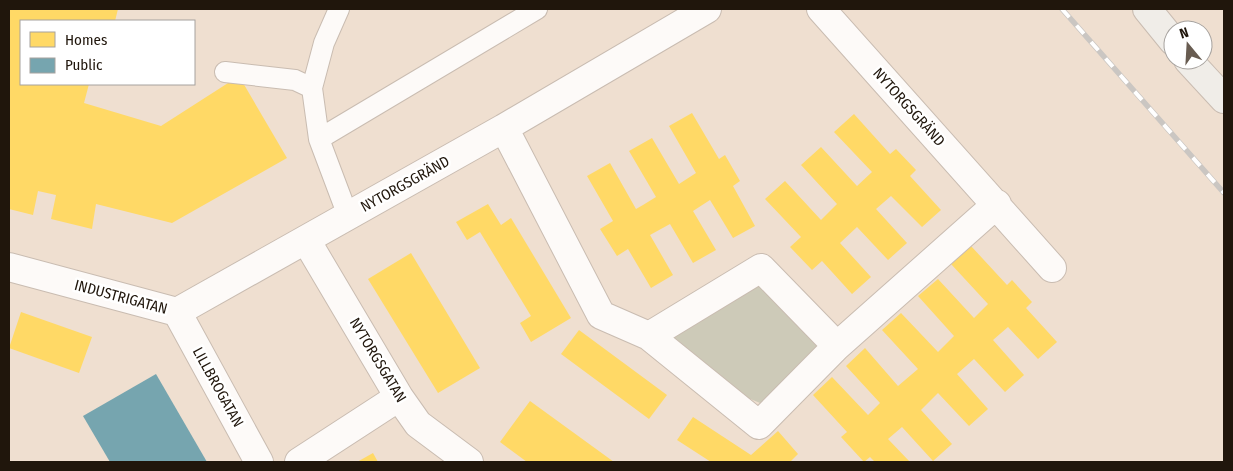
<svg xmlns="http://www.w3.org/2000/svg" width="1233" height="471" viewBox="0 0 1233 471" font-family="'Fira Sans Condensed',sans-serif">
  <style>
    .green { fill: #cdcab8 }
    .homes { fill: #ffd966 }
    .public { fill: #76a5af }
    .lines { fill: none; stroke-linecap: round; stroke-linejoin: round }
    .lane-casing { stroke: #c9bcb1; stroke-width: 22 }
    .street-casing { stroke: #c9bcb1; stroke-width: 30 }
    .secondary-casing { stroke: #c9bcb1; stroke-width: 30 }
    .lane { stroke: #fdfaf8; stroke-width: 20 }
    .street { stroke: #fdfaf8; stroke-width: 28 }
    .secondary { stroke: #f0ede8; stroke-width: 28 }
    .rail-casing { stroke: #cac6c2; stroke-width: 5.5 }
    .rail { stroke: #fff; stroke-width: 4; stroke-dasharray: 11; stroke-linecap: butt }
    .labels { text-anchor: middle; stroke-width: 5; stroke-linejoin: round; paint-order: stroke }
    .street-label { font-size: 15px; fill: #20160c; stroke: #fff }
  </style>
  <rect width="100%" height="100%" fill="#efdfd0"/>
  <!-- green -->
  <path class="green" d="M 756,281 L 819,344 L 815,353 L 760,403 L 748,398 L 675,342 L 673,330 Z"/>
  <!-- homes -->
  <path class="homes" d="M 9,9 L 118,9 L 115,21 L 21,21 L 21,84 L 89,84 L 84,103 L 161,126 L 239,76 L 287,158 L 172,223 L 96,204 L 92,229 L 51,219 L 56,195 L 38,191 L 33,215 L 9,209 Z
    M 692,113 L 719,159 L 725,155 L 740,181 L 733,186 L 755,226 L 733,238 L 710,200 L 693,211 L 716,250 L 693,263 L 670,224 L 650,235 L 673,275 L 651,288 L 628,249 L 617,256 L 600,229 L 613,221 L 587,176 L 610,163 L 636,209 L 643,205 L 656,197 L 629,151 L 652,138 L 679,184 L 696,173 L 669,126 Z
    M 854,114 L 890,154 L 896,149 L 916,170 L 910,176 L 941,210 L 922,227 L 891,196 L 876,209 L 907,243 L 888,260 L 857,227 L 840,243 L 871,277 L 852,294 L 822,261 L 812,270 L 790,247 L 801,237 L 765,199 L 785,181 L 821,220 L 837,204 L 801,165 L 821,147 L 857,186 L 872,172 L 834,132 Z
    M 488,204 L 501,225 L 511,218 L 571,318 L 531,342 L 520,323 L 531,316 L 480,232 L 467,240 L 456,222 Z
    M 971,246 L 1007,285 L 1012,280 L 1032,302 L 1026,308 L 1057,342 L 1038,359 L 1008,327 L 993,340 L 1024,375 L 1005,392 L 974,359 L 957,374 L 988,409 L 969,426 L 938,393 L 921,410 L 952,444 L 933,461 L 902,427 L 888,439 L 910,462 L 875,462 L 870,457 L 864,462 L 841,437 L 847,432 L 813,395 L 832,377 L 868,415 L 880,403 L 846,366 L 865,348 L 898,386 L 918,369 L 882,330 L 901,313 L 938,352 L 954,336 L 918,296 L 938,279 L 974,318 L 988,304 L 951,264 Z
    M 411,253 L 480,368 L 438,393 L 368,279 Z
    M 21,312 L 92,337 L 79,373 L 9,348 Z
    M 579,330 L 667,395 L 649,419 L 561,354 Z
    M 530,401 L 614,462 L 527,462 L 500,442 Z
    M 693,417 L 751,455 L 778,431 L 798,454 L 790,462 L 711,462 L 677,440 Z
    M 373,453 L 378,462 L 357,462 Z"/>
  <!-- public -->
  <path class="public" d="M 156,374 L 207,462 L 110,462 L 83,416 Z"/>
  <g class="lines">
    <!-- lane casing -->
    <g class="lane-casing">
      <path id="lane" d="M 339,9 L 324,43 L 312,88 L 319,139 L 348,216
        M 225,72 L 295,80 L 312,88
        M 319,139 L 537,9"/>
    </g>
    <!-- street casing -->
    <g class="street-casing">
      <path id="street" d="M 821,9 L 1052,268
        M 504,128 L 707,9
        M 306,240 L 399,397 L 418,424 L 469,462
        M 9,267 L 177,312 L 504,128 L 601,315 L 649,336 L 759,425 L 837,346 L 997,204
        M 177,312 L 259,462
        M 649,336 L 761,268 L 837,346
        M 299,462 L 399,397"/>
    </g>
    <!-- secondary casing -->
    <g class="secondary-casing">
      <path id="secondary" d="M 1147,9 L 1173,41
        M 1188,60 L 1224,99"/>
    </g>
    <!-- lane -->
    <use href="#lane" class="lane"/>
    <!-- street -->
    <use href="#street" class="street"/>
    <!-- secondary -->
    <use href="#secondary" class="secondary"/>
    <!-- rail casing -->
    <g class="rail-casing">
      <path id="rail" d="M 1062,9 L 1224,193"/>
    </g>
    <!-- rail -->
    <use href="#rail" class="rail"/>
  </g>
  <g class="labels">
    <!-- street labels -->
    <g class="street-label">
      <text transform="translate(909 107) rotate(48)" y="5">NYTORGSGRÄND</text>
      <text transform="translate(405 184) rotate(-29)" y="5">NYTORGSGRÄND</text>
      <text transform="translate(121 297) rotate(15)" y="5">INDUSTRIGATAN</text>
      <text transform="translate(378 360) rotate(59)" y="5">NYTORGSGATAN</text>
      <text transform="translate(218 387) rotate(61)" y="5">LILLBROGATAN</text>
    </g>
  </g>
  <!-- border -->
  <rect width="1233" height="471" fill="none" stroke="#20160c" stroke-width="20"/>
  <!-- legend -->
  <rect x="20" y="20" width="175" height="65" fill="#ffffff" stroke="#a6a29e"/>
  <rect x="30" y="32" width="25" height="15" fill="#ffd966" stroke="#a6a29e"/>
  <text x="65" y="45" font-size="15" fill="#20160c">Homes</text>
  <rect x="30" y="58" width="25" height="15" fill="#76a5af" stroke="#a6a29e"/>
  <text x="65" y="70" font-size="15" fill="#20160c">Public</text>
  <!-- north arrow -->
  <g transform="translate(1188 45) rotate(342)"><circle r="24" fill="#ffffff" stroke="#a6a29e"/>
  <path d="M0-4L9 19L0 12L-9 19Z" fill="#685c51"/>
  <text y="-8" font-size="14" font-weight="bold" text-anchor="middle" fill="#20160c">N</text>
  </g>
</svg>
